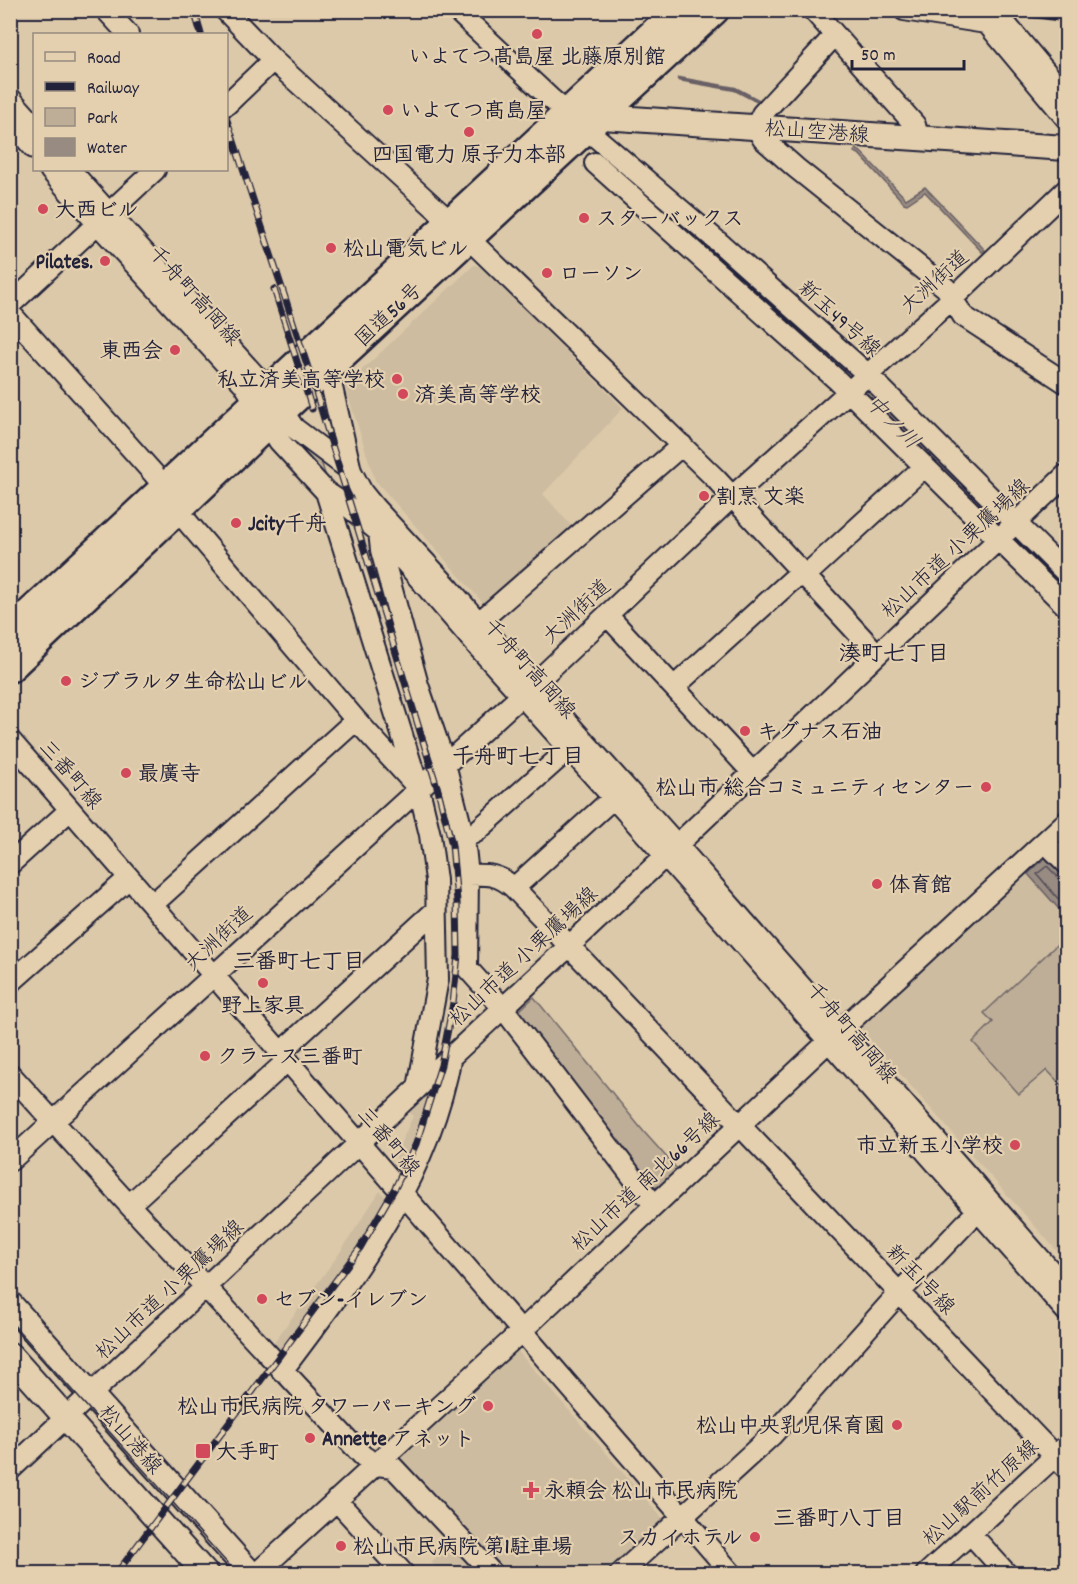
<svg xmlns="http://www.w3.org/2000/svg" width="1077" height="1584" viewBox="0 0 1077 1584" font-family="Dekko,'Klee One',sans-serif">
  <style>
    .built { fill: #cdbca0 }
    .green { fill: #beae97; stroke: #706869; stroke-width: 1.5 }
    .water { fill: #988b82; stroke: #696166; stroke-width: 1.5 }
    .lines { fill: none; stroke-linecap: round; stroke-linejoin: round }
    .shore { stroke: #514c57; stroke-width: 1.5 }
    .stream { stroke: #696166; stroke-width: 4.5 }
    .river { stroke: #988b82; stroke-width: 27 }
    .minor-casing { stroke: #22223b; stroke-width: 24 }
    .major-casing { stroke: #22223b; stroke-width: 28 }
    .highway-casing { stroke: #22223b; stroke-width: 32 }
    .minor { stroke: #e4d0ae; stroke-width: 20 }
    .major { stroke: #e4d0ae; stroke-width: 24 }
    .highway { stroke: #e4d0ae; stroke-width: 27 }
    .tram { stroke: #22223b; stroke-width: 1.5 }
    .rail-casing { stroke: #22223b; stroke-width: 7 }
    .rail { stroke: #e4d0ae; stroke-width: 4.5; stroke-dasharray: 14; stroke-linecap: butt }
    .poi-dot { fill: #d1495b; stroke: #e4d0ae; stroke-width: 2 }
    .labels { text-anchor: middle; stroke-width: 4.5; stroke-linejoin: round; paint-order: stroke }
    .poi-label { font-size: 21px; font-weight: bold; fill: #22223b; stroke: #e4d0ae; text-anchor: start }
    .street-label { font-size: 21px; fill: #22223b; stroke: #e4d0ae }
    .water-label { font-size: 22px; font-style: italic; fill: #403c4d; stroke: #e4d0ae }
    .neighbourhood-label { font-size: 22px; font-weight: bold; fill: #22223b; stroke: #e4d0ae }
  </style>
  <rect width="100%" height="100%" fill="#dcc9a9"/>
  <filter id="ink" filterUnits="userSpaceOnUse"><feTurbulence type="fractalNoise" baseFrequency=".0167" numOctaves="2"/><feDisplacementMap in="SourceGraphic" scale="12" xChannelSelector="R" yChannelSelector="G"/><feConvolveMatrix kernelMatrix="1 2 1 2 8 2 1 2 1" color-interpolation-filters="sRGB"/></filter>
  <g filter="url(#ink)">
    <!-- built -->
    <path class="built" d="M 474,265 L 482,267 L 623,408 L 543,494 L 575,530 L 492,604 L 484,604 L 375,480 L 345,386 Z
      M 1045,849 L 1066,870 L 1066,1259 L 1065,1260 L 862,1031 L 863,1019 L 958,930 L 962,933 L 970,925 L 970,920 Z
      M 441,1083 L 408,1171 L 395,1156 L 413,1116 L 409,1112 Z
      M 380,1191 L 392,1203 L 282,1359 L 271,1346 L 339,1254 Z
      M 516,1349 L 663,1519 L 663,1524 L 612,1573 L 502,1573 L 397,1461 L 396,1454 Z
      M 453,1542 L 482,1573 L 441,1573 L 431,1562 Z"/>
    <!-- green -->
    <path class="green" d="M 295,441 L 320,458 L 327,480 L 293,443 Z
      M 1066,936 L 1066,1090 L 1047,1070 L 1019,1094 L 973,1042 L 993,1022 L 984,1013 Z
      M 534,997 L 644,1132 L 678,1170 L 659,1188 L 652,1185 L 585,1109 L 519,1015 L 521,1009 Z"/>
    <!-- water -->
    <path class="water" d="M 856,149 L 861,152 L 906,199 L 925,187 L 985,250 L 982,252 L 925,192 L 907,204 L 904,203 L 859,154 L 854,152 Z
      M 717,253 L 845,367 L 839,374 L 711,260 Z
      M 870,393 L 900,421 L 893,428 L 864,399 Z
      M 908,430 L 999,521 L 992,528 L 901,436 Z
      M 1019,540 L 1066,585 L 1066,599 L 1011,547 Z
      M 1047,856 L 1066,877 L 1066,917 L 1028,874 Z"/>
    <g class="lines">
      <!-- shore -->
      <path class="shore" d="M 1066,881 L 1060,879 L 1047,866 L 1037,874 L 1066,908"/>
      <!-- stream -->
      <path class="stream" d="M 679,79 L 735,89 L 758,101"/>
      <!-- river -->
      <path class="river" d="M 816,347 L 842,370 L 930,459"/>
      <!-- minor casing -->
      <g class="minor-casing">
        <path id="minor" d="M 106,10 L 128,34
          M 225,10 L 273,60 L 469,239 L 715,478 L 877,654
          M 456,10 L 550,98 L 722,245 L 867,374 L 1066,573
          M 813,10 L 915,125 L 918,137
          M 904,10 L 992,24
          M 976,10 L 1066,118
          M 994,10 L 1066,96
          M 835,35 L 762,114 L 756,127 L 763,139 L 796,168 L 946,288 L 963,316 L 1066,383
          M 10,98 L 34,125
          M 226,105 L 273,60
          M 10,121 L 34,148
          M 595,163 L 836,379 L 1066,606
          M 50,170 L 97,223 L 244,384 L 279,441 L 326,492 L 350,508 L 379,532 L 479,648 L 679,871 L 1066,1311
          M 70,170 L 269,391 L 294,428 L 351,471 L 362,492 L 375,508 L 450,589 L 491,637 L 677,845 L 1066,1288
          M 10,305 L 155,170
          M 10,313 L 154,474 L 165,488 L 178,511 L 356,720 L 419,789
          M 328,370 L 351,471
          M 326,492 L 419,789 L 430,835 L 436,880 L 438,979 L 418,1088
          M 379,532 L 381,550 L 418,685 L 445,764 L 464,838 L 468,875 L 467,968 L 503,1008 L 654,1205
          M 607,615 L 753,773
          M 478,623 L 682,445
          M 674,687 L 792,580 L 806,575 L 924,467
          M 10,740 L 732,1574
          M 464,838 L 476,832 L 578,741
          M 1045,842 L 1066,863
          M 10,864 L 70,810
          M 468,875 C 487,874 499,874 514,888 L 1066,1468
          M 514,888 L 623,789
          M 153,904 L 356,720
          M 10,983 L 129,878
          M 281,1052 L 436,910
          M 10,1074 L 129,1205 L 363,1456 L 377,1465 L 393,1467 L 493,1574
          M 10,1161 L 534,684 L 734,495 L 953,298 L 1066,190
          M 129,1205 L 288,1060
          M 282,1371 C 355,1274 429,1179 451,1056
          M 10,1470 L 677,845 L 1066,475
          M 336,1500 L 404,1574
          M 970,1533 L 1007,1574
          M 256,1574 L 513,1339 L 829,1041 L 1066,822
          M 620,1574 L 772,1435 L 900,1292 L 986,1202
          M 926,1574 L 1066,1446"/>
      </g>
      <!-- major casing -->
      <g class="major-casing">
        <path id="major" d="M 587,116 L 1066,148
          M 10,1304 L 251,1574
          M 10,1355 L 206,1574"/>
      </g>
      <!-- highway casing -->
      <g class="highway-casing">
        <path id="highway" d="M 10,631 L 678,10
          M 10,668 L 282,411 L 715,10"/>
      </g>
      <!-- minor -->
      <use href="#minor" class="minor"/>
      <!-- major -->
      <use href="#major" class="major"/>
      <!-- highway -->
      <use href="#highway" class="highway"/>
      <!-- tram -->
      <path class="tram" d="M 10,1321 L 237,1574"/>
      <!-- rail casing -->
      <g class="rail-casing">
        <path id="rail" d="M 194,10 L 201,34
          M 1001,10 L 1066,19
          M 274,289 L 312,409
          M 116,1574 L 360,1248 L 396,1186 L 416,1144 L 441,1065 L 453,1003 L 458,955 L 457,901 L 452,845 L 438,790 L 313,383 L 226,117"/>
      </g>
      <!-- rail -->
      <use href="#rail" class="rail"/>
    </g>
  </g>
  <!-- markers -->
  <g class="poi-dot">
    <circle cx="537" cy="34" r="6"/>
    <circle cx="388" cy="110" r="6"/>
    <circle cx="469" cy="132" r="6"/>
    <circle cx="43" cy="209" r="6"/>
    <circle cx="584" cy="218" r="6"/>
    <circle cx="331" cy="248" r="6"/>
    <circle cx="105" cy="261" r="6"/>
    <circle cx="547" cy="273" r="6"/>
    <circle cx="175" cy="350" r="6"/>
    <circle cx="397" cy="379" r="6"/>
    <circle cx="403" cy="394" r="6"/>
    <circle cx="704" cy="496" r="6"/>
    <circle cx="236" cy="523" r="6"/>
    <circle cx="66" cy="681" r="6"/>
    <circle cx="745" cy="731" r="6"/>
    <circle cx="126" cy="773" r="6"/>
    <circle cx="986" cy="787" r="6"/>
    <circle cx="877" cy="884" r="6"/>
    <circle cx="263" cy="983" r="6"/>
    <circle cx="205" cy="1056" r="6"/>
    <circle cx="1015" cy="1145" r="6"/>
    <circle cx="262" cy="1299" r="6"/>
    <circle cx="488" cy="1406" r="6"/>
    <circle cx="897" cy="1425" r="6"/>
    <circle cx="310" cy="1438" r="6"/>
    <rect x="195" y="1443" width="16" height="16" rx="3"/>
    <path d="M528 1481h6v6h6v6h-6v6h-6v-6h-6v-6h6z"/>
    <circle cx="755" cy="1537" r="6"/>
    <circle cx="341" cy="1546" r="6"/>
  </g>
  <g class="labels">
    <!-- poi labels -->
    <g class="poi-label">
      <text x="537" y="63" text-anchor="middle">いよてつ髙島屋 北藤原別館</text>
      <text x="400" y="117">いよてつ髙島屋</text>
      <text x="469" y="161" text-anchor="middle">四国電力 原子力本部</text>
      <text x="55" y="216">大西ビル</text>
      <text x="596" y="225">スターバックス</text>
      <text x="343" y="255">松山電気ビル</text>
      <text x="93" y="268" text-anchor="end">Pilates.</text>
      <text x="559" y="280">ローソン</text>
      <text x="163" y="357" text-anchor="end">東西会</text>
      <text x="385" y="386" text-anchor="end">私立済美高等学校</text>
      <text x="415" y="401">済美高等学校</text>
      <text x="716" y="503">割烹 文楽</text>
      <text x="248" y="530">Jcity千舟</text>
      <text x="78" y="688">ジブラルタ生命松山ビル</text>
      <text x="757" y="738">キグナス石油</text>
      <text x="138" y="780">最廣寺</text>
      <text x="974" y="794" text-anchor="end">松山市 総合コミュニティセンター</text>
      <text x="889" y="891">体育館</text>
      <text x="263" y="1012" text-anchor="middle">野上家具</text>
      <text x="217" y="1063">クラース三番町</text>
      <text x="1003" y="1152" text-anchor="end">市立新玉小学校</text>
      <text x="274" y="1306">セブン-イレブン</text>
      <text x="476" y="1413" text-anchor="end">松山市民病院 タワーパーキング</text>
      <text x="885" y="1432" text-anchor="end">松山中央乳児保育園</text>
      <text x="322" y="1445">Annette アネット</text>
      <text x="216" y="1458">大手町</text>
      <text x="544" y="1497">永頼会 松山市民病院</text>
      <text x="743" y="1544" text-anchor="end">スカイホテル</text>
      <text x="353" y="1553">松山市民病院 第1駐車場</text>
    </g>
    <!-- street labels -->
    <g class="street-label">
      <text transform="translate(817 131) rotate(4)" y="7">松山空港線</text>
      <text transform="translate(934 281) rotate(-42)" y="7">大洲街道</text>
      <text transform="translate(195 295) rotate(48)" y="7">千舟町高岡線</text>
      <text transform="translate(388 314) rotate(-43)" y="7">国道56号</text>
      <text transform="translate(840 318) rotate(42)" y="7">新玉49号線</text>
      <text transform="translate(955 548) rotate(-43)" y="7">松山市道 小栗鷹場線</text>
      <text transform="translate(576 611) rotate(-43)" y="7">大洲街道</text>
      <text transform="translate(530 668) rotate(48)" y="7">千舟町高岡線</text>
      <text transform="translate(71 774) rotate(49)" y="7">三番町線</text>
      <text transform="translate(218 938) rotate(-43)" y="7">大洲街道</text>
      <text transform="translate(523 956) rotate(-43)" y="7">松山市道 小栗鷹場線</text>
      <text transform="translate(852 1032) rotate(49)" y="7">千舟町高岡線</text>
      <text transform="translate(389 1141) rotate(49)" y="7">三番町線</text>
      <text transform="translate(645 1181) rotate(-43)" y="7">松山市道 南北66号線</text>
      <text transform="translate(921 1279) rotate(46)" y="7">新玉1号線</text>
      <text transform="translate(169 1289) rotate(-43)" y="7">松山市道 小栗鷹場線</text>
      <text transform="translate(131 1439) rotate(49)" y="7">松山港線</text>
      <text transform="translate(980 1492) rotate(-42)" y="7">松山駅前竹原線</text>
    </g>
    <!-- water labels -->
    <g class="water-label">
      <text transform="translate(894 421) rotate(45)" y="8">中ノ川</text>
    </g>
    <!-- neighbourhood labels -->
    <g class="neighbourhood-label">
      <text x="894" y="660">湊町七丁目</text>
      <text x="518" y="763">千舟町七丁目</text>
      <text x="299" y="968">三番町七丁目</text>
      <text x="839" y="1525">三番町八丁目</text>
    </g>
  </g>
  <!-- margin -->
  <rect width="1077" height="1584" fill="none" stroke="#e4d0ae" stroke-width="36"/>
  <rect x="18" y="18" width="1041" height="1548" fill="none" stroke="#22223b" stroke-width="2" filter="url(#ink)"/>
  <!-- legend -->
  <rect x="33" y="33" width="195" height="138" fill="#e4d0ae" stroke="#968a80" stroke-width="1.5"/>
  <rect x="45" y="52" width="30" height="9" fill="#e4d0ae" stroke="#968a80" stroke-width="1.5"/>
  <text x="87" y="63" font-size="18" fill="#22223b">Road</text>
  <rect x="45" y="82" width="30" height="9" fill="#22223b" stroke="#968a80" stroke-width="1.5"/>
  <text x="87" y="93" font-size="18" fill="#22223b">Railway</text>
  <rect x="45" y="108" width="30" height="18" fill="#beae97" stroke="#968a80" stroke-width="1.5"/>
  <text x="87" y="123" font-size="18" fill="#22223b">Park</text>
  <rect x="45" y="138" width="30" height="18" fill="#988b82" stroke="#968a80" stroke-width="1.5"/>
  <text x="87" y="153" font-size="18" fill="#22223b">Water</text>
  <!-- scale -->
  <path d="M852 60v9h112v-9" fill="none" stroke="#22223b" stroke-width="3"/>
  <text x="861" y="60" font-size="18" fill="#22223b" stroke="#e4d0ae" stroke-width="4.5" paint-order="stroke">50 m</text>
</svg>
